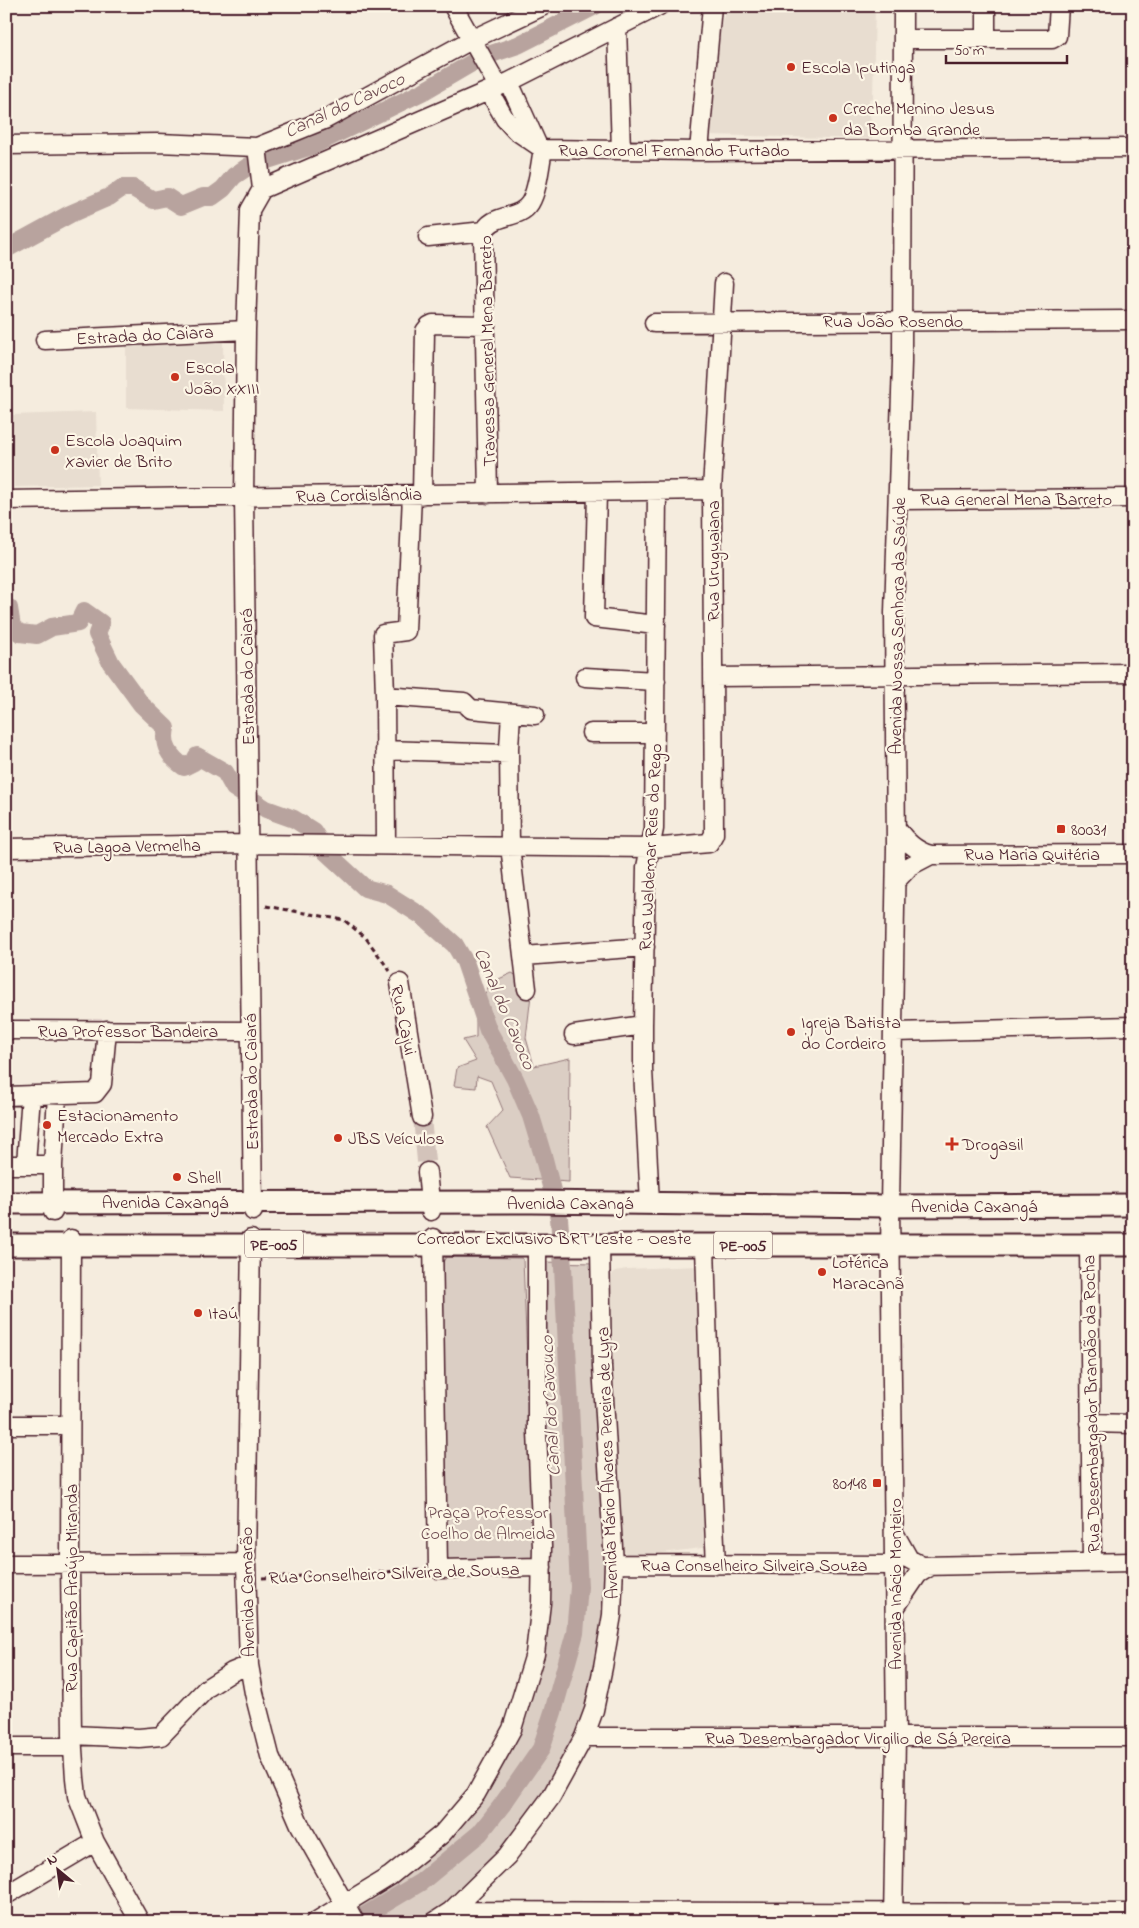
<svg xmlns="http://www.w3.org/2000/svg" width="1139" height="1928" viewBox="0 0 1139 1928" font-family="'Indie Flower',sans-serif">
  <style>
    .built { fill: #e8ddd0 }
    .green { fill: #dbcec4; stroke: #927678 }
    .lines { fill: none; stroke-linecap: round; stroke-linejoin: round }
    .canal { stroke: #b8a39e; stroke-width: 18 }
    .minor-tunnel { stroke: #d3c3ba; stroke-width: 18; stroke-dasharray: 18 9; stroke-linecap: butt }
    .minor-casing { stroke: #4a1f2b; stroke-width: 21 }
    .major-casing { stroke: #4a1f2b; stroke-width: 25 }
    .path { stroke: #4a1f2b; stroke-width: 3; stroke-dasharray: 5 4; stroke-linecap: butt }
    .minor { stroke: #fcf5e5; stroke-width: 18 }
    .major { stroke: #fcf5e5; stroke-width: 21 }
    .poi-dot { fill: #c8321e; stroke: #fcf5e5; stroke-width: 2 }
    .labels { text-anchor: middle; stroke-width: 4.5; stroke-linejoin: round; paint-order: stroke }
    .shield { fill: #fcf5e5; stroke: #7f5f63; stroke-width: 1 }
    .shield-label { font-size: 16px; font-weight: bold; fill: #4a1f2b }
    .poi-label { font-size: 18px; fill: #4a1f2b; stroke: #fcf5e5; text-anchor: start }
    .street-label { font-size: 18px; fill: #4a1f2b; stroke: #fcf5e5 }
    .park-label { font-size: 18px; fill: #6e4b51; stroke: #fcf5e5 }
    .water-label { font-size: 19px; font-style: italic; fill: #704d53; stroke: #fcf5e5 }
  </style>
  <rect width="100%" height="100%" fill="#f5ecde"/>
  <filter id="ink" filterUnits="userSpaceOnUse"><feTurbulence type="fractalNoise" baseFrequency=".02" numOctaves="2"/><feDisplacementMap in="SourceGraphic" scale="10" xChannelSelector="R" yChannelSelector="G"/><feConvolveMatrix kernelMatrix="1 2 1 2 8 2 1 2 1" color-interpolation-filters="sRGB"/></filter>
  <g filter="url(#ink)">
    <!-- built -->
    <path class="built" d="M 727,6 L 875,6 L 873,98 L 869,99 L 872,139 L 706,135 L 712,53 Z
      M 223,340 L 224,411 L 126,408 L 126,343 Z
      M 96,412 L 98,485 L 14,487 L 12,415 Z
      M 698,1266 L 710,1547 L 628,1557 L 622,1548 L 608,1279 L 615,1271 L 627,1269 Z
      M 1129,1755 L 1133,1755 L 1133,1820 L 1128,1820 Z"/>
    <!-- green -->
    <path class="green" d="M 512,973 L 528,982 L 531,995 L 526,1038 L 534,1066 L 570,1058 L 569,1182 L 510,1178 L 487,1127 L 503,1110 L 491,1081 L 477,1076 L 476,1088 L 454,1086 L 457,1068 L 476,1061 L 463,1040 L 476,1037 L 476,1013 L 490,983 Z
      M 446,1257 L 521,1258 L 523,1259 L 535,1561 L 449,1562 L 444,1548 L 443,1262 Z
      M 540,1262 L 596,1263 L 609,1582 L 595,1678 L 580,1722 L 562,1766 L 506,1850 L 428,1922 L 365,1922 L 360,1913 L 359,1905 L 465,1812 L 539,1653 Z"/>
    <g class="lines">
      <!-- canal -->
      <path class="canal" d="M 6,249 L 70,214 L 109,197 L 122,188 L 133,188 L 153,200 L 167,197 L 181,206 L 203,197 L 212,197 L 223,189 L 234,176 L 249,166 L 312,146 L 424,91 L 482,57 L 518,45 L 595,6
        M 6,607 L 9,608 L 12,627 L 20,633 L 37,635 L 52,627 L 78,623 L 84,611 L 101,623 L 97,634 L 111,663 L 141,704 L 166,728 C 162,746 170,757 184,767 L 194,762 L 197,756 L 225,772 L 234,788 L 266,809 L 294,819 L 313,831 L 326,852 L 365,888 L 387,894 L 425,918 L 455,945 L 465,962 L 488,1030 L 515,1079 L 531,1116 L 544,1159 L 559,1218 L 563,1267 L 579,1587 L 575,1633 L 553,1712 L 541,1749 L 502,1805 L 480,1833 L 421,1882 L 354,1922"/>
      <!-- minor-tunnel -->
      <path class="minor-tunnel" d="M 422,1117 L 427,1172"/>
      <!-- minor casing -->
      <g class="minor-casing">
        <path id="minor" d="M 453,6 L 498,86
          M 986,6 L 986,38
          M 617,27 L 621,150
          M 903,39 L 1052,39 L 1057,36 L 1059,6
          M 509,82 L 537,144
          M 489,91 L 505,119 L 515,130 L 543,149 L 699,151 L 1133,148
          M 6,145 L 158,143 L 257,147 L 324,120 L 471,40 L 543,6
          M 257,147 L 262,189
          M 699,151 L 712,6
          M 262,189 L 509,82 L 659,6
          M 428,237 L 484,231
          M 654,323 L 1133,320
          M 45,340 L 246,330
          M 597,492 L 594,618 L 656,625
          M 488,494 L 483,234 C 491,212 519,221 530,203 C 538,190 540,164 543,149
          M 422,495 L 425,331 L 429,326 L 433,324 L 486,325
          M 6,500 L 712,490
          M 899,500 L 1133,498
          M 585,677 L 656,681
          M 713,677 L 1133,673
          M 385,696 L 464,702 L 471,709 L 535,715
          M 511,713 L 509,748 L 510,846 L 527,989
          M 591,733 L 655,733
          M 385,750 L 509,754
          M 896,828 C 906,841 915,851 931,855 L 1133,854
          M 386,845 L 385,696 L 383,634 L 406,631 L 412,495
          M 6,848 L 249,844 L 651,848 L 709,843 L 714,834 L 712,490 L 724,283
          M 896,881 L 910,866 L 931,855
          M 524,956 L 645,947
          M 400,983 L 422,1117
          M 6,1030 L 250,1031
          M 894,1032 L 1133,1026
          M 574,1035 L 643,1025
          M 6,1096 L 95,1093 L 102,1084 L 107,1030
          M 26,1164 L 31,1095
          M 6,1165 L 53,1165 L 57,1095
          M 53,1165 L 53,1212
          M 427,1172 L 431,1211
          M 650,1203 L 643,1070 L 643,1025 L 646,867 L 654,829 L 657,491
          M 253,1211 L 244,497 L 246,330 L 250,210 L 262,189
          M 433,1238 L 438,1569 L 542,1567
          M 71,1239 L 70,1564 L 72,1735 L 75,1778 L 77,1796 L 95,1842 L 140,1922
          M 251,1239 L 246,1563 L 249,1665 L 254,1693 L 270,1756 L 300,1825 L 355,1922
          M 705,1245 L 711,1458 L 716,1565
          M 1089,1245 L 1092,1563
          M 1090,1423 L 1133,1424
          M 6,1425 L 70,1425
          M 896,1536 L 909,1559 L 922,1566 L 1133,1562
          M 6,1564 L 246,1563
          M 614,1564 L 895,1565
          M 895,1608 L 918,1574 L 931,1566
          M 72,1735 L 139,1738 L 161,1736 L 207,1688 L 232,1672 L 249,1665
          M 584,1737 L 1133,1737
          M 6,1747 L 73,1747
          M 6,1895 L 95,1842
          M 451,1911 L 1133,1913
          M 315,1922 L 390,1876 L 442,1834 L 476,1794 L 512,1729 L 535,1654 L 541,1603 L 542,1546 L 537,1432 L 537,1245
          M 434,1922 L 451,1911 L 507,1856 L 551,1797 L 584,1737 L 594,1710 L 603,1667 L 612,1615 L 614,1564 L 602,1366 L 600,1245
          M 893,1922 L 896,1737 L 890,1206 L 896,847 L 894,613 L 902,362 L 903,6"/>
      </g>
      <!-- major casing -->
      <g class="major-casing">
        <path id="major" d="M 6,1203 L 532,1202 L 885,1206 L 1133,1205
          M 6,1245 L 1133,1245"/>
      </g>
      <!-- path -->
      <path class="path" d="M 266,906 L 344,920 L 366,938 L 390,971
        M 262,1578 L 423,1570"/>
      <!-- minor -->
      <use href="#minor" class="minor"/>
      <!-- major -->
      <use href="#major" class="major"/>
    </g>
  </g>
  <!-- markers -->
  <g class="poi-dot">
    <circle cx="791" cy="67" r="5"/>
    <circle cx="833" cy="118" r="5"/>
    <circle cx="175" cy="377" r="5"/>
    <circle cx="55" cy="450" r="5"/>
    <rect x="1056" y="824" width="10" height="10" rx="2.5"/>
    <circle cx="791" cy="1032" r="5"/>
    <circle cx="47" cy="1125" r="5"/>
    <circle cx="338" cy="1138" r="5"/>
    <path d="M949.5 1136.5h5v5h5v5h-5v5h-5v-5h-5v-5h5z"/>
    <circle cx="177" cy="1177" r="5"/>
    <circle cx="822" cy="1272" r="5"/>
    <circle cx="198" cy="1313" r="5"/>
    <rect x="872" y="1478" width="10" height="10" rx="2.5"/>
  </g>
  <g class="labels">
    <!-- shield labels -->
    <g class="shield">
      <rect x="245" y="1230.5" width="58" height="27" rx="4"/>
      <rect x="714" y="1231.5" width="58" height="27" rx="4"/>
    </g>
    <g class="shield-label">
      <text x="274" y="1250">PE-005</text>
      <text x="743" y="1251">PE-005</text>
    </g>
    <!-- poi labels -->
    <g class="poi-label">
      <text x="801" y="73">Escola Iputinga</text>
      <text x="843" y="114">Creche Menino Jesus<tspan x="843" dy="21">da Bomba Grande</tspan></text>
      <text x="185" y="373">Escola<tspan x="185" dy="21">João XXIII</tspan></text>
      <text x="65" y="446">Escola Joaquim<tspan x="65" dy="21">Xavier de Brito</tspan></text>
      <text x="1071" y="835">80031</text>
      <text x="801" y="1028">Igreja Batista<tspan x="801" dy="21">do Cordeiro</tspan></text>
      <text x="57" y="1121">Estacionamento<tspan x="57" dy="21">Mercado Extra</tspan></text>
      <text x="348" y="1144">JBS Veículos</text>
      <text x="962" y="1150">Drogasil</text>
      <text x="187" y="1183">Shell</text>
      <text x="832" y="1268">Lotérica<tspan x="832" dy="21">Maracanã</tspan></text>
      <text x="208" y="1319">Itaú</text>
      <text x="867" y="1489" text-anchor="end">80148</text>
    </g>
    <!-- street labels -->
    <g class="street-label">
      <text x="674" y="156">Rua Coronel Fernando Furtado</text>
      <text x="893" y="327">Rua João Rosendo</text>
      <text transform="translate(145 335) rotate(-3)" y="6">Estrada do Caiara</text>
      <text transform="translate(487 351) rotate(-91)" y="6">Travessa General Mena Barreto</text>
      <text transform="translate(359 495) rotate(-1)" y="6">Rua Cordislândia</text>
      <text x="1016" y="505">Rua General Mena Barreto</text>
      <text transform="translate(713 561) rotate(-90)" y="6">Rua Uruguaiana</text>
      <text transform="translate(897 626) rotate(-89)" y="6">Avenida Nossa Senhora da Saúde</text>
      <text transform="translate(247 677) rotate(-91)" y="6">Estrada do Caiará</text>
      <text transform="translate(127 846) rotate(-1)" y="6">Rua Lagoa Vermelha</text>
      <text transform="translate(650 847) rotate(-87)" y="6">Rua Waldemar Reis do Rego</text>
      <text x="1032" y="860">Rua Maria Quitéria</text>
      <text transform="translate(404 1020) rotate(78)" y="6">Rua Cajui</text>
      <text x="128" y="1037">Rua Professor Bandeira</text>
      <text transform="translate(251 1082) rotate(-91)" y="6">Estrada do Caiará</text>
      <text x="165" y="1208">Avenida Caxangá</text>
      <text x="570" y="1209">Avenida Caxangá</text>
      <text x="974" y="1212">Avenida Caxangá</text>
      <text x="554" y="1244">Corredor Exclusivo BRT Leste - Oeste</text>
      <text transform="translate(1091 1404) rotate(-91)" y="6">Rua Desembargador Brandão da Rocha</text>
      <text transform="translate(607 1463) rotate(-92)" y="6">Avenida Mário Álvares Pereira de Lyra</text>
      <text x="754" y="1571">Rua Conselheiro Silveira Souza</text>
      <text transform="translate(394 1573) rotate(-2)" y="6">Rua Conselheiro Silveira de Sousa</text>
      <text transform="translate(895 1584) rotate(-90)" y="6">Avenida Inácio Monteiro</text>
      <text transform="translate(71 1588) rotate(-90)" y="6">Rua Capitão Araújo Miranda</text>
      <text transform="translate(247 1592) rotate(-91)" y="6">Avenida Camarão</text>
      <text x="858" y="1744">Rua Desembargador Virgilio de Sá Pereira</text>
    </g>
    <!-- park labels -->
    <g class="park-label">
      <text x="488" y="1518">Praça Professor<tspan x="488" dy="21">Coelho de Almeida</tspan></text>
    </g>
    <!-- water labels -->
    <g class="water-label">
      <text transform="translate(344 104) rotate(-25)" y="7">Canal do Cavoco</text>
      <text transform="translate(506 1008) rotate(67)" y="7">Canal do Cavoco</text>
      <text transform="translate(549 1406) rotate(-93)" y="7">Canal do Cavouco</text>
    </g>
  </g>
  <!-- margin -->
  <rect width="1139" height="1928" fill="none" stroke="#fcf5e5" stroke-width="25"/>
  <rect x="12" y="12" width="1114" height="1903" fill="none" stroke="#4a1f2b" stroke-width="2" filter="url(#ink)"/>
  <!-- north arrow -->
  <g transform="translate(58 1870) rotate(331)" stroke="#fcf5e5" stroke-width="4" paint-order="stroke">
  <path d="M0-4L9 19L0 12L-9 19Z" fill="#4a1f2b"/>
  <text y="-8" font-size="14" font-weight="bold" text-anchor="middle" fill="#4a1f2b">N</text>
  </g>
  <!-- scale -->
  <path d="M946 55v8h121v-8" fill="none" stroke="#4a1f2b" stroke-width="2.5"/>
  <text x="954" y="55" font-size="15" fill="#4a1f2b" stroke="#fcf5e5" stroke-width="4" paint-order="stroke">50 m</text>
</svg>
